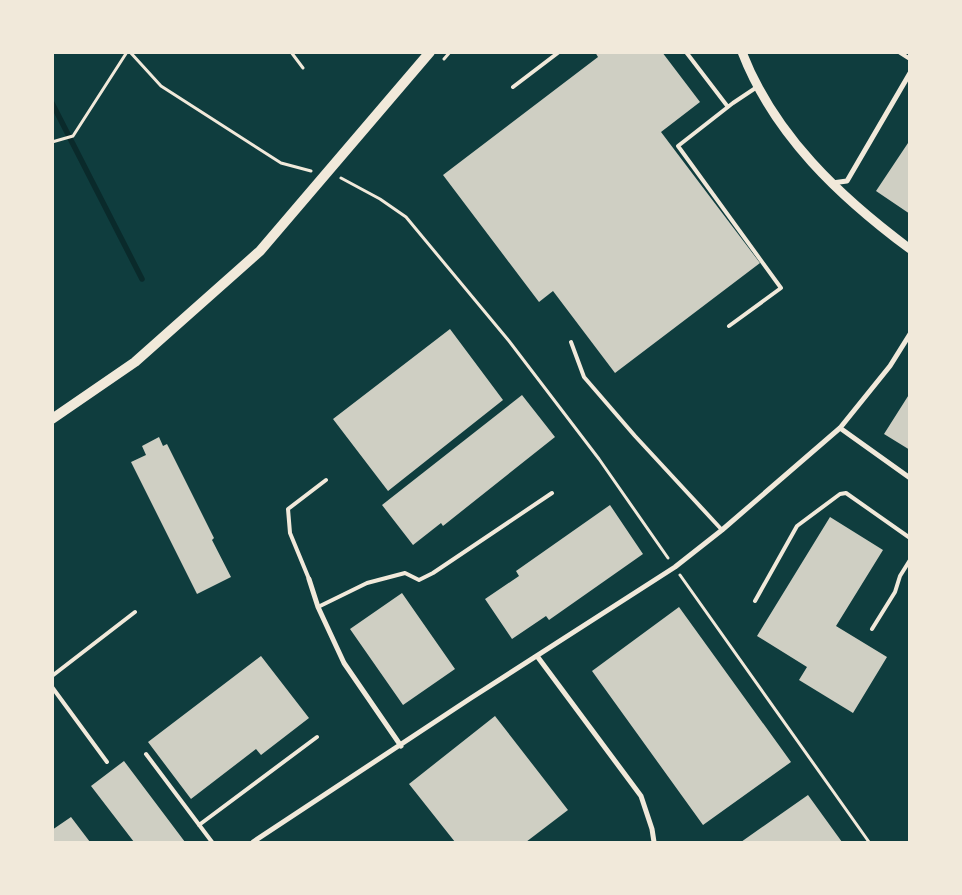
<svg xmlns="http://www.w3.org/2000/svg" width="962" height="895" viewBox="0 0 962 895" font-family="'Sofia Sans Condensed',sans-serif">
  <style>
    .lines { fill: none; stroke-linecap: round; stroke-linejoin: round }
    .stream { stroke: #0a2a2b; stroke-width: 5.5 }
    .building { fill: #cfcfc3 }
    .path { stroke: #f1e9da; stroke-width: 3 }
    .service { stroke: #f1e9da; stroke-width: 4 }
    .minor { stroke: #f1e9da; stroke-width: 5 }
    .tertiary { stroke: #f1e9da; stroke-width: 9 }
    .secondary { stroke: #f1e9da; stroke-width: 10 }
  </style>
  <rect width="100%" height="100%" fill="#0f3d3e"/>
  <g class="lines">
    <!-- stream -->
    <path class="stream" d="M 52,103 L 142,279"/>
  </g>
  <!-- building -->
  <path class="building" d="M 595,52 L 662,52 L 700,102 L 661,132 L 760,263 L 615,373 L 553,291 L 539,302 L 443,175 L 598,57 Z
    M 910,140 L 910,214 L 876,191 Z
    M 450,329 L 503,400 L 388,491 L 333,419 Z
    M 910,393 L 910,450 L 884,434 Z
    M 522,395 L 555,437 L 443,526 L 441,523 L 413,545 L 382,505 Z
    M 159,437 L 163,446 L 167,444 L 214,538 L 212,540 L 231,577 L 197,594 L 131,462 L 146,455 L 142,446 Z
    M 610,505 L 643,554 L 549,620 L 546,616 L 512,639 L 485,599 L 519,576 L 516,571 Z
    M 830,517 L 883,550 L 836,626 L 887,657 L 853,713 L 799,680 L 807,667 L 757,636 Z
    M 402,593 L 455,669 L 403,705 L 350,629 Z
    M 679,607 L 791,762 L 703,825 L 592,671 Z
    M 261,656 L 309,718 L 261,755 L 256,749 L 191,799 L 148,742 Z
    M 495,716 L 568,810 L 526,842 L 455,842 L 409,784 Z
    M 124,761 L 185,842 L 134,842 L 91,786 Z
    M 808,795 L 842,842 L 741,842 Z
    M 71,817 L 90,842 L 52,842 L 52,830 Z"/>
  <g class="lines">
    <!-- path -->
    <path class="path" d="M 130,52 L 161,86 L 281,163 L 311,171
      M 291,52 L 303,68
      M 444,59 L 450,52
      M 52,142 L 73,136 L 127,52
      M 341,178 L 380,199 L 406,217 L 509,341 L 599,459 L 668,558
      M 680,575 L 869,842"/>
    <!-- service -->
    <path class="service" d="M 686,52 L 728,107
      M 899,52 L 910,59
      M 513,87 L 559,52
      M 729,326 L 781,288 L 678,146 L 733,103 L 757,87
      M 571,342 L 584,377 L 635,436 L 722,530
      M 309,579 L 290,533 L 288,509 L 326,480
      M 755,601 L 797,526 L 840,494 L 846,493 L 910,538
      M 318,607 L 367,583 L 405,573 L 419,580 L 433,573 L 552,493
      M 872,629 L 895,592 L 900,576 L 910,560
      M 52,676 L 135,612
      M 52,687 L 107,762
      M 146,754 L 212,842
      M 199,825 L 317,737"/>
    <!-- minor -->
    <path class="minor" d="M 832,183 L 847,181 L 910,73
      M 840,428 L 910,478
      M 309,579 L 318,607 L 344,663 L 401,746
      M 537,656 L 641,796 L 652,829 L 654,842
      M 253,842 L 471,698 L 675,567 L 722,530 L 840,428 L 890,366 L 910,334"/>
    <!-- tertiary -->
    <path class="tertiary" d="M 742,52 C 774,135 840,197 910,249"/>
    <!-- secondary -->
    <path class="secondary" d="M 52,419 L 135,362 L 260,251 L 430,52"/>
  </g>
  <!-- border -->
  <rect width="962" height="895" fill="none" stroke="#f1e9da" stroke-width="108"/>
</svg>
